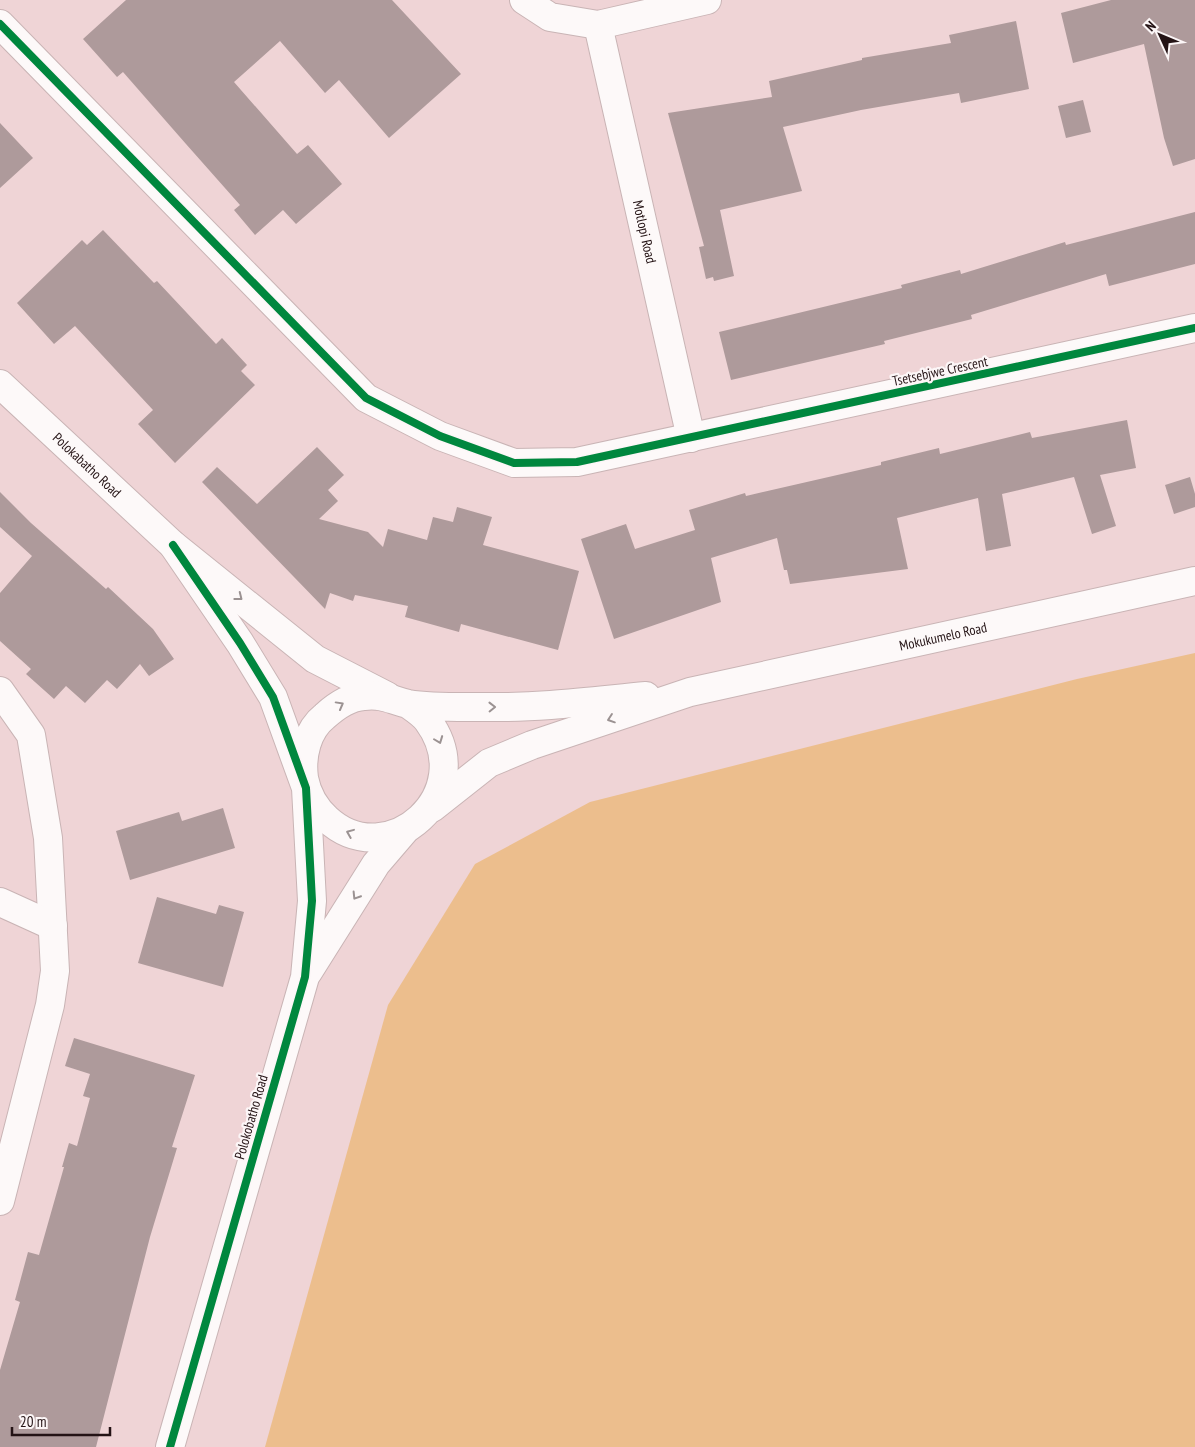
<svg xmlns="http://www.w3.org/2000/svg" width="1195" height="1447" viewBox="0 0 1195 1447" font-family="'PT Sans Narrow',sans-serif">
  <style>
    .green { fill: #ecbe8d }
    .building { fill: #ae9a9b }
    .lines { fill: none; stroke-linecap: round; stroke-linejoin: round }
    .minor-casing { stroke: #c9b4b5; stroke-width: 30 }
    .tertiary-casing { stroke: #c9b4b5; stroke-width: 30 }
    .minor { stroke: #fdf9f9; stroke-width: 28 }
    .tertiary { stroke: #fdf9f9; stroke-width: 28 }
    .cycleway-casing { stroke: #fcf6f7; stroke-width: 11 }
    .cycleway { stroke: #00873e; stroke-width: 8 }
    .oneway { stroke: #9b9292 }
    .labels { text-anchor: middle; stroke-width: 4.5; stroke-linejoin: round; paint-order: stroke }
    .street-label { font-size: 14px; fill: #241315; stroke: #fcf6f7 }
  </style>
  <rect width="100%" height="100%" fill="#efd4d6"/>
  <!-- green -->
  <path class="green" d="M 1195,653 L 1195,1447 L 265,1447 L 388,1005 L 475,864 L 590,802 L 1077,679 Z"/>
  <!-- building -->
  <path class="building" d="M 126,0 L 392,0 L 461,74 L 389,138 L 339,80 L 325,93 L 280,41 L 234,82 L 297,154 L 308,145 L 342,184 L 296,224 L 283,210 L 255,235 L 234,210 L 240,205 L 186,144 L 123,72 L 117,77 L 83,39 Z
    M 1111,0 L 1195,0 L 1195,159 L 1173,166 L 1164,138 L 1144,44 L 1073,63 L 1061,13 Z
    M 1016,21 L 1029,89 L 961,103 L 959,93 L 861,110 L 783,127 L 802,191 L 720,210 L 734,276 L 714,281 L 713,277 L 706,279 L 699,247 L 704,246 L 668,113 L 772,97 L 769,81 L 862,60 L 862,58 L 951,43 L 949,35 Z
    M 1083,100 L 1091,132 L 1066,138 L 1058,106 Z
    M 0,123 L 33,158 L 0,188 Z
    M 1195,212 L 1195,264 L 1109,286 L 1106,274 L 971,315 L 972,319 L 884,341 L 885,344 L 731,380 L 719,332 L 902,288 L 901,285 L 960,270 L 961,274 L 1065,242 L 1066,245 Z
    M 103,230 L 154,283 L 157,281 L 216,344 L 222,338 L 247,365 L 241,371 L 255,385 L 175,463 L 138,424 L 153,410 L 75,326 L 54,344 L 17,303 L 82,240 L 87,245 Z
    M 1127,420 L 1136,468 L 1100,475 L 1116,526 L 1092,534 L 1074,477 L 1002,494 L 1011,546 L 986,551 L 978,498 L 897,518 L 908,569 L 790,584 L 787,570 L 784,570 L 777,538 L 711,558 L 721,602 L 614,639 L 581,539 L 626,524 L 635,549 L 695,530 L 689,510 L 745,493 L 746,496 L 881,465 L 881,462 L 939,448 L 940,454 L 1030,432 L 1032,438 Z
    M 317,447 L 344,475 L 328,490 L 338,501 L 319,519 L 368,532 L 383,547 L 388,529 L 427,540 L 433,517 L 453,522 L 457,507 L 492,517 L 483,545 L 579,571 L 558,650 L 461,624 L 459,632 L 405,617 L 408,606 L 355,595 L 353,601 L 330,593 L 325,609 L 202,482 L 217,467 L 257,504 Z
    M 1190,477 L 1195,494 L 1195,507 L 1174,514 L 1165,485 Z
    M 0,492 L 31,523 L 106,589 L 108,587 L 153,629 L 174,659 L 149,676 L 140,664 L 117,689 L 107,680 L 85,703 L 66,686 L 54,699 L 26,674 L 31,669 L 0,641 L 0,593 L 32,556 L 0,527 Z
    M 223,808 L 235,848 L 130,880 L 116,831 L 179,812 L 182,821 Z
    M 157,897 L 216,914 L 219,905 L 244,912 L 223,987 L 138,963 Z
    M 74,1038 L 195,1075 L 172,1147 L 177,1148 L 150,1237 L 96,1447 L 0,1447 L 0,1370 L 20,1302 L 15,1300 L 28,1252 L 39,1255 L 64,1167 L 62,1167 L 69,1143 L 77,1146 L 90,1098 L 83,1096 L 90,1074 L 65,1066 Z"/>
  <g class="lines">
    <!-- minor casing -->
    <g class="minor-casing">
      <g id="minor">
        <path d="M 524,0 L 550,17 L 598,25 L 707,0"/>
        <path d="M 0,24 L 366,398 L 440,436 L 514,463 L 577,462 L 1195,328"/>
        <path id="s1" d="M 598,25 L 691,438"/>
        <path d="M 0,691 L 31,735 L 48,838 L 55,971 L 50,1005 L 0,1201"/>
        <path d="M 0,902 L 53,926"/>
      </g>
    </g>
    <!-- tertiary casing -->
    <g class="tertiary-casing">
      <g id="tertiary">
        <path id="s2" d="M 0,384 L 173,545 L 315,659 L 387,696"/>
        <path d="M 408,704 C 415,709 423,714 428,721 C 481,793 388,875 327,819 C 315,808 307,794 304,778 C 301,756 307,730 325,716 C 336,706 349,697 364,696 C 385,694 390,700 408,704 C 432,708 463,707 488,707 C 540,708 593,701 646,696"/>
        <path id="s3" d="M 432,808 L 489,763 L 532,745 L 690,692 L 1195,581"/>
        <path d="M 308,972 L 376,864 L 406,829"/>
        <path d="M 170,1447 L 305,977 L 312,901 L 306,788 L 273,697 L 240,643 L 173,545"/>
      </g>
    </g>
    <!-- minor -->
    <use href="#minor" class="minor"/>
    <!-- tertiary -->
    <use href="#tertiary" class="tertiary"/>
    <!-- cycleway casing -->
    <g class="cycleway-casing">
      <path id="cycleway" d="M 0,24 L 366,398 L 440,436 L 514,463 L 577,462 L 1195,328
        M 170,1447 L 305,977 L 312,901 L 306,788 L 273,697 L 240,643 L 173,545"/>
    </g>
    <!-- cycleway -->
    <use href="#cycleway" class="cycleway"/>
  </g>
  <!-- one-way arrows -->
  <defs><path id="oneway-chevron" d="M-2-3.5L2.5 0L-2 3.5" fill="none" stroke-width="1.6" stroke-linecap="round" stroke-linejoin="round" transform="scale(1.25)"/></defs>
  <g class="oneway">
    <use href="#oneway-chevron" transform="translate(239 597) rotate(38)"/>
    <use href="#oneway-chevron" transform="translate(340 705) rotate(-29)"/>
    <use href="#oneway-chevron" transform="translate(492 707) rotate(-1)"/>
    <use href="#oneway-chevron" transform="translate(611 719) rotate(161)"/>
    <use href="#oneway-chevron" transform="translate(439 740) rotate(69)"/>
    <use href="#oneway-chevron" transform="translate(350 833) rotate(-158)"/>
    <use href="#oneway-chevron" transform="translate(356 896) rotate(122)"/>
  </g>
  <g class="labels">
    <!-- street labels -->
    <g class="street-label">
      <text dy="5" stroke="none"><textPath href="#s1" startOffset="212">Motlopi Road</textPath></text>
      <text transform="translate(940 371) rotate(-12)" y="5">Tsetsebjwe Crescent</text>
      <text dy="5" stroke="none"><textPath href="#s2" startOffset="119">Polokabatho Road</textPath></text>
      <text dy="5" stroke="none"><textPath href="#s3" startOffset="545">Mokukumelo Road</textPath></text>
      <text transform="translate(251 1117) rotate(-74)" y="5">Polokobatho Road</text>
    </g>
  </g>
  <!-- north arrow -->
  <g transform="translate(1160 35) rotate(314)" stroke="#fcf6f7" stroke-width="4" paint-order="stroke">
  <path d="M0-4L9 19L0 12L-9 19Z" fill="#241315"/>
  <text y="-8" font-size="14" font-weight="bold" text-anchor="middle" fill="#241315">N</text>
  </g>
  <!-- scale -->
  <path d="M12 1427v8h98v-8" fill="none" stroke="#241315" stroke-width="2.5"/>
  <text x="20" y="1427" font-size="15" fill="#241315" stroke="#fcf6f7" stroke-width="4" paint-order="stroke">20 m</text>
</svg>
